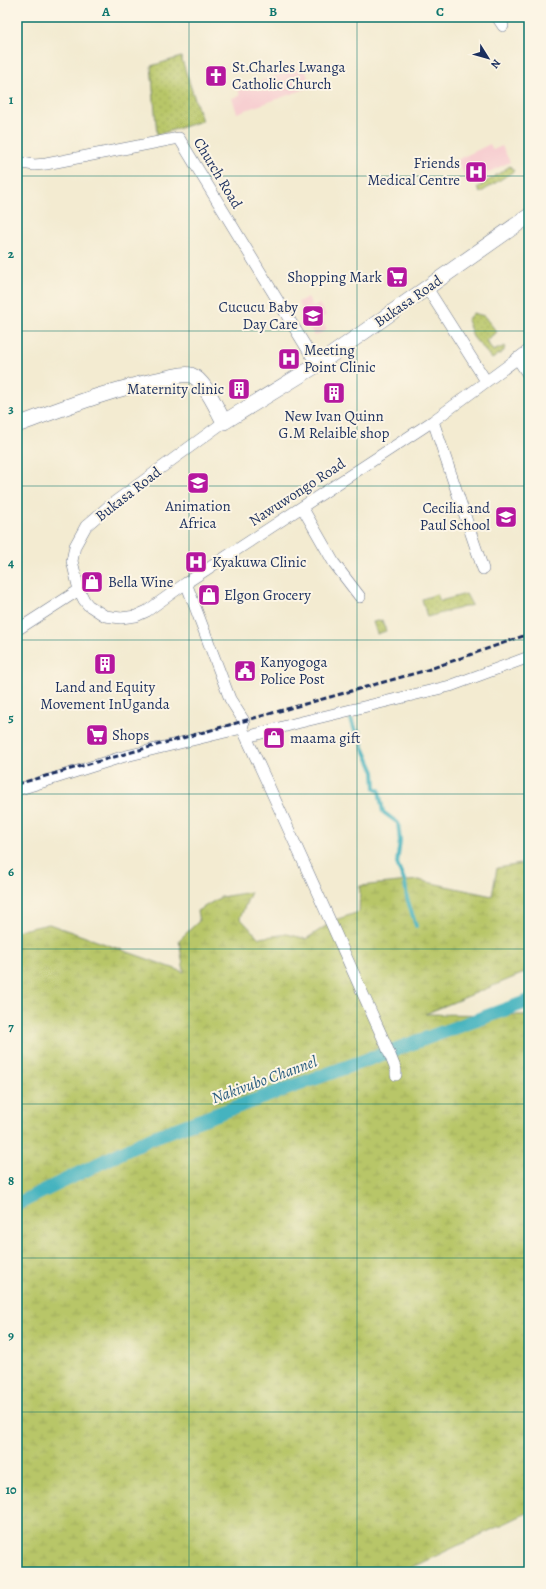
<svg xmlns="http://www.w3.org/2000/svg" width="546" height="1589" viewBox="0 0 546 1589" font-family="Alegreya,serif">
  <style>
    .built { fill: #f7cfd1 }
    .green { fill: url(#green-dots); stroke: #6a7a63 }
    .wetland { fill: url(#wetland-marsh); stroke: #6a7a63 }
    .lines { fill: none; stroke-linecap: round; stroke-linejoin: round }
    .stream { stroke: #44b3bf; stroke-width: 4 }
    .canal { stroke: #44b3bf; stroke-width: 14 }
    .street-casing { stroke: #677186; stroke-width: 12 }
    .secondary-casing { stroke: #677186; stroke-width: 16 }
    .street { stroke: #fff; stroke-width: 11 }
    .secondary { stroke: #fff; stroke-width: 15 }
    .rail { stroke: #1b2f5e; stroke-width: 3; stroke-dasharray: 6 3; stroke-linecap: butt }
    .grid { fill: none; stroke: #0f766e; stroke-width: 1; stroke-opacity: 0.55 }
    .labels { text-anchor: middle; stroke-width: 4; stroke-linejoin: round; paint-order: stroke }
    .poi-label { font-size: 15px; fill: #1b2f5e; stroke: #fcf5e5; text-anchor: start }
    .street-label { font-size: 15px; fill: #1b2f5e; stroke: #fcf5e5 }
    .water-label { font-size: 16px; font-style: italic; fill: #295d80; stroke: #fcf5e5 }
    .neatline { fill: none; stroke: #0f766e; stroke-width: 1.5 }
    .grid-label { font-size: 13px; text-anchor: middle; font-weight: bold; fill: #0f766e }
  </style>
  <defs>
    <pattern id="green-dots" width="8" height="8" patternUnits="userSpaceOnUse"><rect width="8" height="8" fill="#b8c668"/><path d="M2 2h.1M6 6h.1" fill="none" stroke="#9eaa5d" stroke-width="1.8" stroke-linecap="round"/></pattern>
    <pattern id="wetland-marsh" width="20" height="14" patternUnits="userSpaceOnUse"><rect width="20" height="14" fill="#b8c668"/><path d="M1 5h8M5 5V1M11 12h8M15 12V8" fill="none" stroke="#9eaa5d"/></pattern>
  </defs>
  <rect width="100%" height="100%" fill="#fcf5e5"/>
  <filter id="ink" filterUnits="userSpaceOnUse"><feTurbulence type="fractalNoise" baseFrequency=".025" numOctaves="2"/><feDisplacementMap in="SourceGraphic" scale="8" xChannelSelector="R" yChannelSelector="G"/><feConvolveMatrix kernelMatrix="1 2 1 2 8 2 1 2 1" color-interpolation-filters="sRGB"/></filter>
  <filter id="wash" filterUnits="userSpaceOnUse"><feTurbulence type="fractalNoise" baseFrequency=".012" numOctaves="4" result="noise"/><feDisplacementMap in="SourceGraphic" scale="16" xChannelSelector="R" yChannelSelector="G"/><feGaussianBlur stdDeviation="0.9" result="paint"/><feColorMatrix in="noise" values="0 0 0 0 0 0 0 0 0 0 0 0 0 0 0 0 0 1.4 0 .05"/><feComposite in="paint" operator="in"/></filter>
  <g filter="url(#wash)">
    <rect width="100%" height="100%" fill="#f3ebd1"/>
    <!-- built -->
    <path class="built" d="M 304,66 L 311,87 L 237,113 L 232,98 L 240,96 L 238,89 Z
      M 490,144 L 493,150 L 502,146 L 510,162 L 468,182 L 457,160 Z
      M 308,297 L 313,307 L 319,304 L 326,315 L 321,318 L 327,330 L 314,336 L 307,323 L 304,324 L 300,317 L 304,314 L 298,302 Z
      M 294,351 L 299,360 L 283,368 L 278,359 Z"/>
    <!-- green -->
    <path class="green" d="M 181,57 L 202,121 L 157,135 L 151,66 Z
      M 510,166 L 514,171 L 480,193 L 477,188 Z
      M 473,313 L 484,316 L 497,332 L 486,340 L 493,351 L 505,346 L 504,351 L 492,359 L 473,337 L 467,320 Z
      M 437,594 L 440,601 L 466,594 L 472,605 L 427,617 L 422,599 Z
      M 382,620 L 386,631 L 377,634 L 373,622 Z"/>
    <!-- wetland -->
    <path class="wetland" d="M 527,863 L 529,864 L 529,971 L 425,1014 L 529,1015 L 529,1512 L 402,1572 L 17,1572 L 17,931 L 49,924 L 184,972 L 179,940 L 199,921 L 197,911 L 221,897 L 251,892 L 240,918 L 259,938 L 287,934 L 306,939 L 335,920 L 359,912 L 360,886 L 418,880 L 492,896 L 497,868 Z"/>
    <g class="lines">
      <!-- stream -->
      <path class="stream" d="M 351,719 L 355,731 L 360,732 L 360,739 L 362,741 L 363,747 L 374,772 L 375,788 L 379,790 L 383,812 L 398,823 L 400,841 L 397,863 L 400,871 L 405,882 L 407,898 L 416,926"/>
      <!-- canal -->
      <path class="canal" d="M 17,1204 L 151,1138 L 529,1001"/>
    </g>
  </g>
  <g filter="url(#ink)">
    <g class="lines">
      <!-- street casing -->
      <g class="street-casing">
        <path id="street" d="M 497,17 L 503,26
          M 17,162 L 34,165 L 46,164 L 179,138 L 317,365
          M 427,288 L 486,381
          M 517,358 L 529,376
          M 433,421 L 483,569
          M 224,422 L 109,506 L 86,526 L 75,546 L 72,561 L 79,590 L 84,600 L 88,605 L 105,616 L 121,618 L 136,616 L 147,611 L 186,583 L 433,421 L 529,350
          M 302,507 L 334,563 L 360,597
          M 186,583 L 230,699 L 244,721 L 242,728 C 291,833 338,939 386,1045 L 396,1070 L 396,1075
          M 17,630 L 79,590
          M 247,737 L 297,723 L 450,686 L 529,657
          M 17,790 L 122,757 L 242,728"/>
      </g>
      <!-- secondary casing -->
      <g class="secondary-casing">
        <path id="secondary" d="M 17,425 C 66,407 115,388 166,378 C 174,377 183,373 191,375 C 205,380 217,410 224,422 L 317,365 L 529,216"/>
      </g>
      <!-- street -->
      <use href="#street" class="street"/>
      <!-- secondary -->
      <use href="#secondary" class="secondary"/>
      <!-- rail -->
      <path class="rail" d="M 17,784 L 427,670 L 529,634"/>
    </g>
  </g>
  <!-- grid -->
  <path class="grid" d="M 189,17 L 189,1572M 357,17 L 357,1572M 17,176 L 529,176M 17,331 L 529,331M 17,486 L 529,486M 17,640 L 529,640M 17,794 L 529,794M 17,949 L 529,949M 17,1104 L 529,1104M 17,1258 L 529,1258M 17,1412 L 529,1412"/>
  <!-- icons -->
  <defs>
    <g id="church-square" transform="scale(1.15)"><rect x="-9" y="-9" width="18" height="18" rx="4" fill="#b5179e" stroke="#fcf5e5"/><path d="M-1.2-6h2.4v3.5h3.3v2.4h-3.3V6h-2.4V-.1h-3.3v-2.4h3.3Z" fill="#fff"/></g>
    <g id="hospital-square" transform="scale(1.15)"><rect x="-9" y="-9" width="18" height="18" rx="4" fill="#b5179e" stroke="#fcf5e5"/><path d="M-5-5h3v3.5h4V-5h3V5h-3V1.5h-4V5h-3Z" fill="#fff"/></g>
    <g id="supermarket-square" transform="scale(1.15)"><rect x="-9" y="-9" width="18" height="18" rx="4" fill="#b5179e" stroke="#fcf5e5"/><path d="M-6-5.5h2.5l.6 2H6L4.5 2H-2.5L-4.4-4H-6ZM-1.5 3.2a1.3 1.3 0 1 0 .1 0ZM3 3.2a1.3 1.3 0 1 0 .1 0Z" fill="#fff"/></g>
    <g id="school-square" transform="scale(1.15)"><rect x="-9" y="-9" width="18" height="18" rx="4" fill="#b5179e" stroke="#fcf5e5"/><path d="M0-5L7-2L0 1L-7-2ZM-4 1L0 2.5L4 1V4Q0 6-4 4Z" fill="#fff"/></g>
    <g id="building-square" transform="scale(1.15)"><rect x="-9" y="-9" width="18" height="18" rx="4" fill="#b5179e" stroke="#fcf5e5"/><path d="M-4-6H4V6H1V3H-1V6H-4ZM-2.5-4.3h1.7v1.8h-1.7ZM.8-4.3h1.7v1.8H.8ZM-2.5-1h1.7V.8h-1.7ZM.8-1h1.7V.8H.8Z" fill="#fff"/></g>
    <g id="shop-square" transform="scale(1.15)"><rect x="-9" y="-9" width="18" height="18" rx="4" fill="#b5179e" stroke="#fcf5e5"/><path d="M-5-2.5h2.3a2.7 3.5 0 0 1 5.4 0H5L5.5 6h-11ZM-1.5-2.5h3a1.5 2.3 0 0 0-3 0Z" fill="#fff"/></g>
    <g id="civic-square" transform="scale(1.15)"><rect x="-9" y="-9" width="18" height="18" rx="4" fill="#b5179e" stroke="#fcf5e5"/><path d="M-.6-6.5H3V-4.5H.6V-3L4-1V1h2V6H-6V1h2V-1L-.6-3ZM-1.2 2.5V6h2.4V2.5Z" fill="#fff"/></g>
  </defs>
  <g fill-rule="evenodd">
    <use href="#church-square" x="216" y="76"/>
    <use href="#hospital-square" x="476" y="172"/>
    <use href="#supermarket-square" x="397" y="277"/>
    <use href="#school-square" x="313" y="316"/>
    <use href="#hospital-square" x="289" y="359"/>
    <use href="#building-square" x="239" y="389"/>
    <use href="#building-square" x="334" y="393"/>
    <use href="#school-square" x="198" y="483"/>
    <use href="#school-square" x="506" y="517"/>
    <use href="#hospital-square" x="196" y="562"/>
    <use href="#shop-square" x="92" y="582"/>
    <use href="#shop-square" x="209" y="595"/>
    <use href="#building-square" x="105" y="664"/>
    <use href="#civic-square" x="245" y="671"/>
    <use href="#supermarket-square" x="97" y="735"/>
    <use href="#shop-square" x="274" y="738"/>
  </g>
  <g class="labels">
    <!-- poi labels -->
    <g class="poi-label">
      <text x="232" y="72">St.Charles Lwanga<tspan x="232" dy="17">Catholic Church</tspan></text>
      <text x="460" y="168" text-anchor="end">Friends<tspan x="460" dy="17">Medical Centre</tspan></text>
      <text x="382" y="282" text-anchor="end">Shopping Mark</text>
      <text x="298" y="312" text-anchor="end">Cucucu Baby<tspan x="298" dy="17">Day Care</tspan></text>
      <text x="304" y="355">Meeting<tspan x="304" dy="17">Point Clinic</tspan></text>
      <text x="224" y="394" text-anchor="end">Maternity clinic</text>
      <text x="334" y="421" text-anchor="middle">New Ivan Quinn<tspan x="334" dy="17">G.M Relaible shop</tspan></text>
      <text x="198" y="511" text-anchor="middle">Animation<tspan x="198" dy="17">Africa</tspan></text>
      <text x="490" y="513" text-anchor="end">Cecilia and<tspan x="490" dy="17">Paul School</tspan></text>
      <text x="212" y="567">Kyakuwa Clinic</text>
      <text x="108" y="587">Bella Wine</text>
      <text x="224" y="600">Elgon Grocery</text>
      <text x="260" y="667">Kanyogoga<tspan x="260" dy="17">Police Post</tspan></text>
      <text x="105" y="692" text-anchor="middle">Land and Equity<tspan x="105" dy="17">Movement InUganda</tspan></text>
      <text x="112" y="740">Shops</text>
      <text x="290" y="743">maama gift</text>
    </g>
    <!-- street labels -->
    <g class="street-label">
      <text transform="translate(218 173) rotate(59)" y="5">Church Road</text>
      <text transform="translate(408 301) rotate(-35)" y="5">Bukasa Road</text>
      <text transform="translate(297 492) rotate(-33)" y="5">Nawuwongo Road</text>
      <text transform="translate(128 494) rotate(-38)" y="5">Bukasa Road</text>
    </g>
    <!-- water labels -->
    <g class="water-label">
      <text transform="translate(264 1079) rotate(-20)" y="6">Nakivubo Channel</text>
    </g>
  </g>
  <!-- margin -->
  <rect width="546" height="1589" fill="none" stroke="#fcf5e5" stroke-width="44"/>
  <!-- north arrow -->
  <g transform="translate(488 58) rotate(127)" stroke="#fcf5e5" stroke-width="3" paint-order="stroke">
  <path d="M0-3L7 15L0 10L-7 15Z" fill="#1b2f5e"/>
  <text y="-6" font-size="11" font-weight="bold" text-anchor="middle" fill="#1b2f5e">N</text>
  </g>
  <rect x="22" y="22" width="502" height="1545" class="neatline"/>
  <g class="grid-label">
    <text x="106" y="16">A</text>
    <text x="273" y="16">B</text>
    <text x="440" y="16">C</text>
    <text x="11" y="104">1</text>
    <text x="11" y="258">2</text>
    <text x="11" y="413">3</text>
    <text x="11" y="567">4</text>
    <text x="11" y="722">5</text>
    <text x="11" y="876">6</text>
    <text x="11" y="1031">7</text>
    <text x="11" y="1185">8</text>
    <text x="11" y="1340">9</text>
    <text x="11" y="1494">10</text>
  </g>
</svg>
